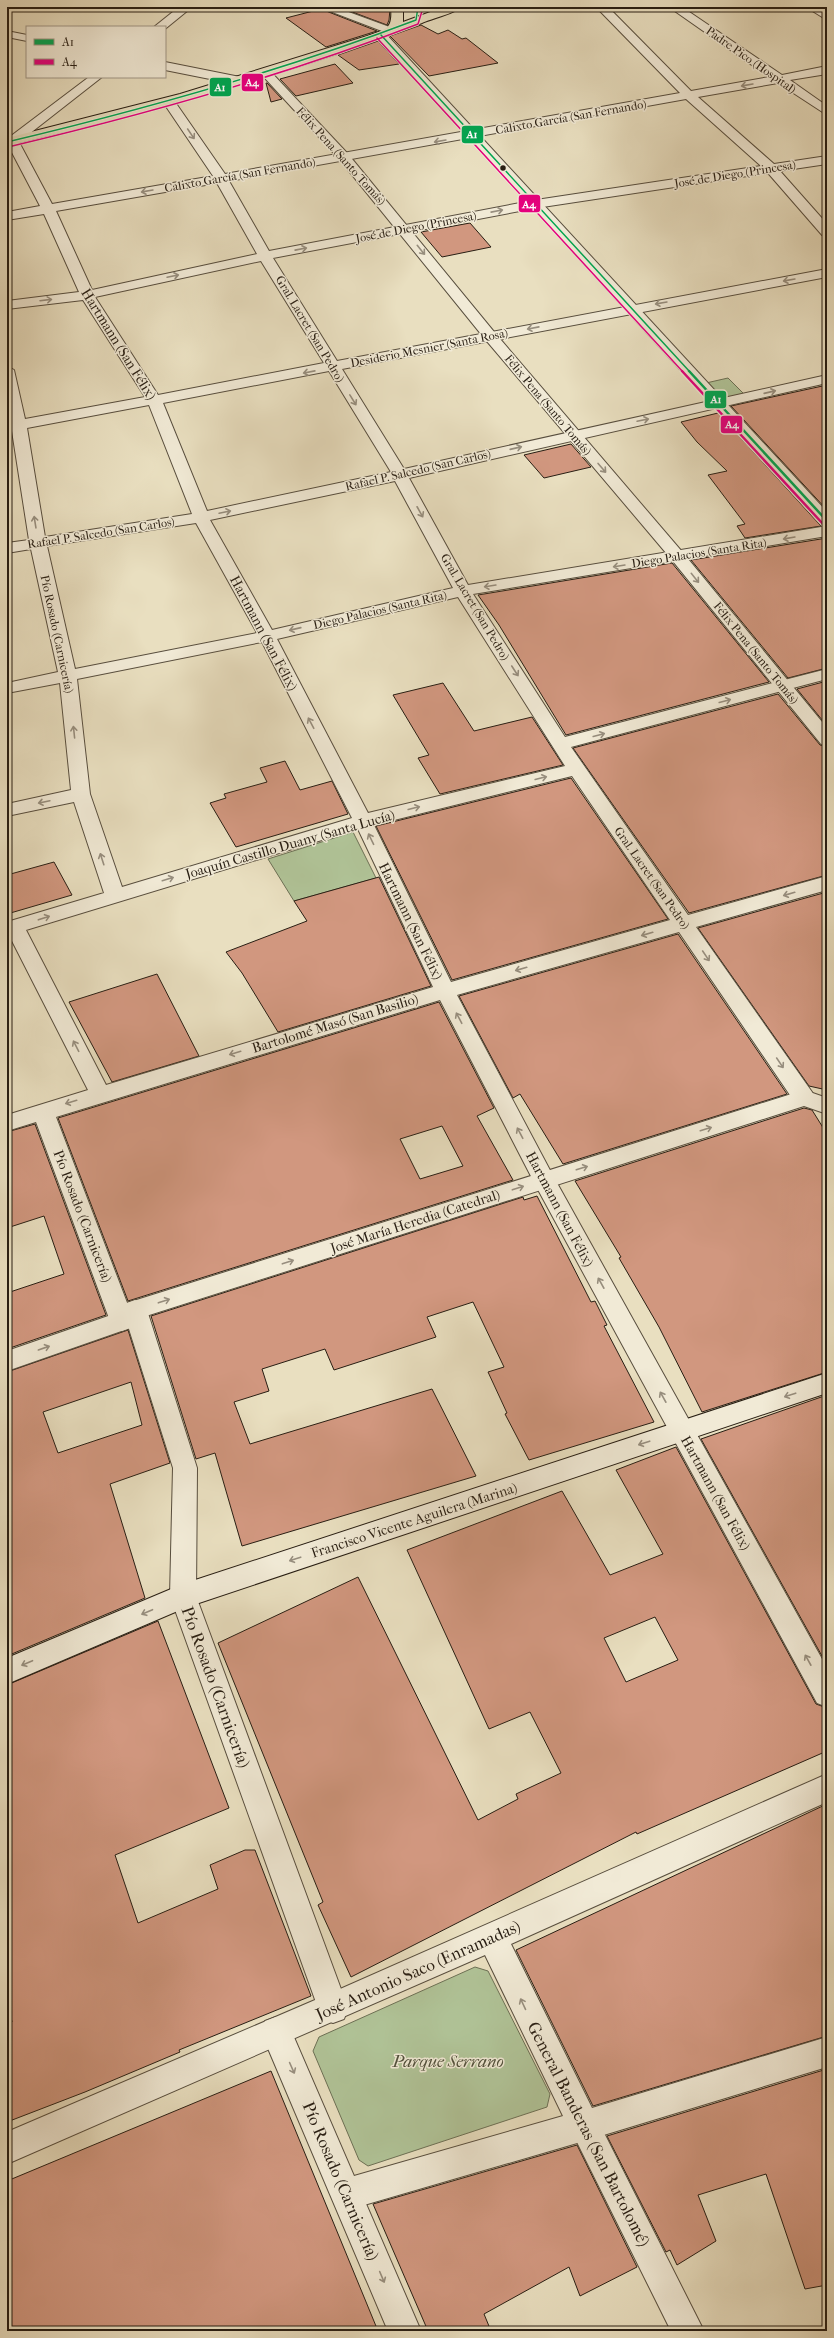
<svg xmlns="http://www.w3.org/2000/svg" width="834" height="2338" viewBox="0 0 834 2338" font-family="'IM FELL French Canon',serif">
  <style>
    .green { fill: #b0c397; stroke: #6c7055 }
    .building { fill: #d1977f; stroke: #281e13; fill-rule: evenodd }
    .lines { fill: none; stroke-linecap: round; stroke-linejoin: round }
    .pedestrian-casing { stroke: #584e3e; stroke-width: 2 }
    .minor-casing { stroke: #584e3e; stroke-width: 2 }
    .tertiary-casing { stroke: #584e3e; stroke-width: 2 }
    .secondary-casing { stroke: #281e13; stroke-width: 2 }
    .primary-casing { stroke: #281e13; stroke-width: 2 }
    .pedestrian { fill: #f1ead6; fill-rule: evenodd }
    .minor { fill: #f1ead6; fill-rule: evenodd }
    .tertiary { fill: #f1ead6; fill-rule: evenodd }
    .secondary { fill: #f1ead6; fill-rule: evenodd }
    .primary { fill: #e9dfc0; fill-rule: evenodd }
    .bus-1-far1-casing { stroke: #f1ead6; stroke-width: 3 }
    .bus-1-casing { stroke: #f1ead6; stroke-width: 5 }
    .bus-2-far1-casing { stroke: #f1ead6; stroke-width: 3 }
    .bus-2-casing { stroke: #f1ead6; stroke-width: 5 }
    .bus-1-far1 { stroke: #00a651; stroke-width: 1.5 }
    .bus-1 { stroke: #00a651; stroke-width: 2.5 }
    .bus-2-far1 { stroke: #e5007d; stroke-width: 1.5 }
    .bus-2 { stroke: #e5007d; stroke-width: 2.5 }
    .oneway { stroke: #978e7e }
    .bus-dot { fill: #281e13; stroke: #f1ead6; stroke-width: 1.5 }
    .labels { text-anchor: middle; stroke-width: 3; stroke-linejoin: round; paint-order: stroke }
    .far-street-label { font-size: 12px; fill: #281e13; stroke: #f1ead6 }
    .street-label { font-size: 14px; fill: #281e13; stroke: #f1ead6 }
    .near-street-label { font-size: 17px; fill: #281e13; stroke: #f1ead6 }
    .near-park-label { font-size: 17px; font-style: italic; fill: #51503b; stroke: #f1ead6 }
    .line-badge { stroke: #f1ead6; stroke-width: 1.5 }
    .badge-label { font-size: 11px; text-anchor: middle; font-weight: bold; fill: #fff }
  </style>
  <rect width="100%" height="100%" fill="#e9dfc0"/>
  <filter id="stains"><feTurbulence type="fractalNoise" baseFrequency=".005" numOctaves="4"/><feColorMatrix values="0 0 0 0 .2 0 0 0 0 .09 0 0 0 0 .02 0 0 0 .5 -.17"/></filter>
  <radialGradient id="worn" r=".72"><stop offset=".6" stop-color="#630" stop-opacity="0"/><stop offset="1" stop-color="#630" stop-opacity=".3"/></radialGradient>
  <!-- green -->
  <path class="green" d="M 728,378 L 744,394 L 722,399 L 706,383 Z
    M 353,832 L 376,878 L 294,901 L 268,859 Z
    M 475,1967 L 488,1971 L 550,2094 L 547,2107 L 368,2166 L 359,2160 L 313,2051 L 319,2037 Z"/>
  <!-- building -->
  <path class="building" d="M 339,7 L 385,7 L 390,9 L 389,20 L 387,25 Z
    M 321,9 L 377,31 L 326,47 L 286,18 Z
    M 421,25 L 438,34 L 448,30 L 462,39 L 466,38 L 498,63 L 429,76 L 390,36 Z
    M 378,41 L 399,64 L 359,70 L 338,55 Z
    M 335,64 L 353,83 L 296,96 L 280,79 Z
    M 266,83 L 267,83 L 282,99 L 271,102 Z
    M 470,223 L 491,247 L 442,257 L 421,232 Z
    M 827,385 L 827,510 L 731,406 Z
    M 718,413 L 820,525 L 821,526 L 745,538 L 737,526 L 745,524 L 708,475 L 727,471 L 697,442 L 681,422 Z
    M 571,444 L 591,467 L 544,478 L 524,455 Z
    M 827,538 L 827,668 L 788,678 L 691,560 Z
    M 672,563 L 769,682 L 566,735 L 499,625 L 478,595 Z
    M 827,681 L 827,726 L 797,689 Z
    M 443,683 L 474,731 L 532,717 L 563,765 L 440,794 L 418,758 L 429,755 L 393,695 Z
    M 778,694 L 820,745 L 827,747 L 827,875 L 689,913 L 573,748 Z
    M 285,761 L 300,790 L 332,781 L 348,814 L 236,847 L 210,803 L 226,798 L 224,794 L 267,782 L 260,768 Z
    M 571,778 L 668,919 L 452,980 L 376,826 Z
    M 54,862 L 72,895 L 7,914 L 7,875 Z
    M 379,877 L 431,986 L 278,1032 L 242,973 L 226,952 L 307,921 L 294,901 Z
    M 827,892 L 827,1090 L 809,1086 L 698,928 Z
    M 678,934 L 787,1094 L 563,1164 L 520,1094 L 513,1098 L 459,996 Z
    M 157,974 L 199,1056 L 112,1082 L 69,1002 Z
    M 439,1002 L 494,1108 L 477,1116 L 513,1180 L 128,1301 L 58,1118 ZM 442,1126 L 463,1166 L 420,1179 L 400,1139 Z
    M 804,1108 L 812,1110 L 827,1134 L 827,1372 L 702,1412 L 659,1327 L 619,1258 L 621,1257 L 575,1181 Z
    M 35,1124 L 106,1315 L 7,1349 L 7,1293 L 64,1274 L 44,1216 L 7,1228 L 7,1132 Z
    M 537,1196 L 591,1302 L 595,1301 L 607,1325 L 604,1326 L 654,1422 L 529,1460 L 505,1414 L 507,1413 L 488,1372 L 504,1367 L 473,1302 L 427,1317 L 436,1337 L 334,1370 L 325,1349 L 262,1369 L 269,1391 L 234,1402 L 250,1444 L 432,1389 L 476,1476 L 242,1546 L 215,1453 L 196,1459 L 151,1316 L 523,1197 L 524,1200 Z
    M 128,1330 L 170,1463 L 110,1484 L 145,1598 L 7,1656 L 7,1372 ZM 131,1382 L 142,1425 L 58,1453 L 43,1412 Z
    M 827,1395 L 827,1665 L 701,1439 Z
    M 676,1447 L 816,1704 L 827,1708 L 827,1751 L 637,1834 L 636,1832 L 351,1977 L 318,1905 L 323,1902 L 218,1643 L 358,1577 L 478,1820 L 518,1799 L 516,1794 L 561,1773 L 530,1712 L 489,1729 L 407,1550 L 562,1491 L 610,1575 L 663,1554 L 616,1470 ZM 655,1617 L 678,1660 L 626,1682 L 604,1638 Z
    M 158,1621 L 229,1808 L 115,1855 L 138,1923 L 218,1889 L 210,1865 L 245,1850 L 255,1850 L 311,1996 L 179,2050 L 180,2052 L 85,2092 L 7,2122 L 7,2024 L 12,2022 L 7,1997 L 7,1685 Z
    M 827,1804 L 827,2036 L 593,2106 L 516,1950 Z
    M 827,2069 L 827,2285 L 805,2289 L 766,2174 L 698,2195 L 716,2241 L 677,2265 L 670,2250 L 666,2252 L 607,2136 Z
    M 271,2071 L 378,2331 L 7,2331 L 7,2181 Z
    M 577,2145 L 637,2267 L 580,2296 L 569,2267 L 484,2314 L 491,2331 L 428,2331 L 373,2204 Z"/>
  <g class="lines">
    <!-- pedestrian casing -->
    <g class="pedestrian-casing">
      <path id="pedestrian" d="M 135,1300 L 143,1303 L 147,1310 L 197,1468 L 196,1596 L 192,1605 L 183,1608 L 174,1605 L 170,1596 L 173,1468 L 123,1310 L 127,1303 Z
        M 827,1774 L 827,1802 L 511,1944 L 592,2108 L 827,2037 L 827,2067 L 584,2141 L 347,2210 L 336,2205 L 331,2194 L 336,2183 L 347,2178 L 563,2116 L 485,1955 L 7,2164 L 7,2132 L 322,1997 Z"/>
    </g>
    <!-- minor casing -->
    <g class="minor-casing">
      <path id="minor" d="M 179,7 L 192,7 L 165,29 L 154,27 Z
        M 319,7 L 335,7 L 395,29 L 397,31 L 395,33 L 387,33 Z
        M 596,7 L 608,7 L 691,91 L 769,77 L 669,7 L 682,7 L 782,75 L 827,66 L 827,74 L 790,80 L 827,106 L 827,115 L 778,83 L 698,97 L 774,164 L 827,156 L 827,164 L 780,171 L 827,224 L 827,236 L 822,235 L 768,173 L 536,208 L 273,258 L 337,361 L 827,269 L 827,277 L 342,369 L 404,469 L 827,375 L 827,383 L 409,478 L 468,585 L 827,526 L 827,536 L 473,594 L 565,737 L 827,669 L 827,679 L 571,747 L 688,915 L 827,876 L 827,890 L 696,927 L 812,1092 L 815,1098 L 812,1104 L 804,1106 L 796,1104 L 679,932 L 457,995 L 552,1174 L 827,1668 L 827,1707 L 817,1703 L 536,1186 L 440,1000 L 56,1117 L 134,1321 L 130,1328 L 122,1331 L 114,1328 L 110,1321 L 36,1122 L 7,1131 L 7,1115 L 88,1090 L 9,935 L 7,936 L 7,922 L 104,893 L 74,802 L 7,816 L 7,804 L 71,790 L 60,683 L 7,693 L 7,683 L 58,672 L 31,549 L 7,553 L 7,543 L 29,540 L 12,431 L 7,432 L 7,422 L 11,422 L 7,404 L 7,366 L 14,370 L 25,419 L 145,397 L 83,300 L 7,309 L 7,301 L 79,292 L 44,214 L 7,220 L 7,212 L 40,206 L 7,143 L 7,139 L 89,77 L 102,77 L 19,142 L 52,204 L 213,176 L 163,102 L 169,98 L 173,99 L 225,174 L 680,93 ZM 686,99 L 761,166 L 536,200 L 269,251 L 229,181 ZM 217,183 L 257,254 L 92,290 L 56,211 ZM 261,261 L 324,363 L 158,395 L 95,297 ZM 329,371 L 391,472 L 207,511 L 163,403 ZM 149,405 L 192,514 L 45,537 L 27,428 ZM 395,481 L 453,588 L 272,630 L 210,520 ZM 196,523 L 257,633 L 75,669 L 47,546 ZM 458,597 L 565,766 L 368,813 L 277,639 ZM 262,642 L 352,818 L 122,887 L 90,794 L 77,679 ZM 572,776 L 670,920 L 451,982 L 374,825 ZM 358,829 L 433,987 L 106,1085 L 26,930 Z
        M 806,7 L 819,7 L 827,12 L 827,20 Z
        M 7,31 L 27,35 L 27,41 L 7,37 Z
        M 165,62 L 240,77 L 246,81 L 240,85 L 165,70 Z
        M 183,1584 L 192,1587 L 196,1596 L 348,2008 L 344,2019 L 333,2023 L 322,2019 L 318,2008 L 170,1596 L 174,1587 Z
        M 276,2017 L 287,2021 L 421,2331 L 388,2331 L 261,2032 L 265,2021 Z
        M 584,2111 L 595,2115 L 704,2331 L 671,2331 L 569,2126 L 573,2115 Z"/>
    </g>
    <!-- tertiary casing -->
    <g class="tertiary-casing">
      <path id="tertiary" d="M 381,32 L 385,33 L 827,512 L 827,526 L 821,524 L 377,37 L 375,35 L 377,33 Z
        M 266,69 L 270,71 L 348,154 L 495,333 L 684,554 L 827,728 L 827,746 L 821,744 L 672,560 L 485,339 L 340,160 L 262,75 L 260,73 L 262,71 Z
        M 804,1090 L 827,1098 L 827,1114 L 804,1106 L 143,1317 L 130,1328 L 7,1371 L 7,1351 L 114,1314 L 127,1303 Z"/>
    </g>
    <!-- secondary casing -->
    <g class="secondary-casing">
      <path id="secondary" d="M 827,1373 L 827,1393 L 187,1607 L 7,1684 L 7,1658 L 183,1584 Z"/>
    </g>
    <!-- primary casing -->
    <g class="primary-casing">
      <path id="primary" d="M 391,7 L 403,7 L 403,22 L 444,7 L 461,7 C 456,13 430,19 422,23 C 288,75 147,113 7,146 L 7,138 L 180,94 L 367,36 C 386,29 393,30 391,7 Z"/>
    </g>
    <!-- pedestrian -->
    <use href="#pedestrian" class="pedestrian"/>
    <!-- minor -->
    <use href="#minor" class="minor"/>
    <!-- tertiary -->
    <use href="#tertiary" class="tertiary"/>
    <!-- secondary -->
    <use href="#secondary" class="secondary"/>
    <!-- primary -->
    <use href="#primary" class="primary"/>
    <!-- bus-1-far1 casing -->
    <g class="bus-1-far1-casing">
      <path id="bus-1-far1" d="M 381,35 L 690,372
        M 7,142 C 146,109 282,71 416,20 L 418,7"/>
    </g>
    <!-- bus-1 casing -->
    <g class="bus-1-casing">
      <path id="bus-1" d="M 689,371 L 827,521"/>
    </g>
    <!-- bus-2-far1 casing -->
    <g class="bus-2-far1-casing">
      <path id="bus-2-far1" d="M 377,38 L 683,372
        M 8,147 C 147,114 284,76 418,24 L 423,8"/>
    </g>
    <!-- bus-2 casing -->
    <g class="bus-2-casing">
      <path id="bus-2" d="M 682,371 L 823,524"/>
    </g>
    <!-- bus-1-far1 -->
    <use href="#bus-1-far1" class="bus-1-far1"/>
    <!-- bus-1 -->
    <use href="#bus-1" class="bus-1"/>
    <!-- bus-2-far1 -->
    <use href="#bus-2-far1" class="bus-2-far1"/>
    <!-- bus-2 -->
    <use href="#bus-2" class="bus-2"/>
  </g>
  <!-- one-way arrows -->
  <defs><path id="oneway-shaft" d="M-6 0H5M1.5-3L5.5 0L1.5 3" fill="none" stroke-width="1.6" stroke-linecap="round" stroke-linejoin="round"/></defs>
  <g class="oneway">
    <use href="#oneway-shaft" transform="translate(747 85) rotate(170)"/>
    <use href="#oneway-shaft" transform="translate(191 134) rotate(56)"/>
    <use href="#oneway-shaft" transform="translate(440 141) rotate(170)"/>
    <use href="#oneway-shaft" transform="translate(147 191) rotate(170)"/>
    <use href="#oneway-shaft" transform="translate(497 211) rotate(-11)"/>
    <use href="#oneway-shaft" transform="translate(301 249) rotate(-11)"/>
    <use href="#oneway-shaft" transform="translate(421 250) rotate(51)"/>
    <use href="#oneway-shaft" transform="translate(173 276) rotate(-12)"/>
    <use href="#oneway-shaft" transform="translate(789 280) rotate(170)"/>
    <use href="#oneway-shaft" transform="translate(46 300) rotate(-7)"/>
    <use href="#oneway-shaft" transform="translate(661 303) rotate(170)"/>
    <use href="#oneway-shaft" transform="translate(533 328) rotate(169)"/>
    <use href="#oneway-shaft" transform="translate(309 372) rotate(169)"/>
    <use href="#oneway-shaft" transform="translate(770 392) rotate(-13)"/>
    <use href="#oneway-shaft" transform="translate(353 400) rotate(58)"/>
    <use href="#oneway-shaft" transform="translate(643 420) rotate(-12)"/>
    <use href="#oneway-shaft" transform="translate(516 448) rotate(-13)"/>
    <use href="#oneway-shaft" transform="translate(602 468) rotate(49)"/>
    <use href="#oneway-shaft" transform="translate(225 512) rotate(-12)"/>
    <use href="#oneway-shaft" transform="translate(420 512) rotate(61)"/>
    <use href="#oneway-shaft" transform="translate(35 522) rotate(-99)"/>
    <use href="#oneway-shaft" transform="translate(789 538) rotate(170)"/>
    <use href="#oneway-shaft" transform="translate(619 566) rotate(171)"/>
    <use href="#oneway-shaft" transform="translate(695 578) rotate(51)"/>
    <use href="#oneway-shaft" transform="translate(490 586) rotate(171)"/>
    <use href="#oneway-shaft" transform="translate(295 629) rotate(167)"/>
    <use href="#oneway-shaft" transform="translate(515 671) rotate(57)"/>
    <use href="#oneway-shaft" transform="translate(725 701) rotate(-15)"/>
    <use href="#oneway-shaft" transform="translate(311 723) rotate(-118)"/>
    <use href="#oneway-shaft" transform="translate(74 732) rotate(-96)"/>
    <use href="#oneway-shaft" transform="translate(599 735) rotate(-15)"/>
    <use href="#oneway-shaft" transform="translate(541 778) rotate(-14)"/>
    <use href="#oneway-shaft" transform="translate(44 802) rotate(168)"/>
    <use href="#oneway-shaft" transform="translate(414 808) rotate(-14)"/>
    <use href="#oneway-shaft" transform="translate(371 839) rotate(-116)"/>
    <use href="#oneway-shaft" transform="translate(102 859) rotate(-108)"/>
    <use href="#oneway-shaft" transform="translate(168 879) rotate(-17)"/>
    <use href="#oneway-shaft" transform="translate(789 894) rotate(164)"/>
    <use href="#oneway-shaft" transform="translate(44 918) rotate(-18)"/>
    <use href="#oneway-shaft" transform="translate(647 934) rotate(164)"/>
    <use href="#oneway-shaft" transform="translate(706 956) rotate(56)"/>
    <use href="#oneway-shaft" transform="translate(521 969) rotate(164)"/>
    <use href="#oneway-shaft" transform="translate(459 1018) rotate(-118)"/>
    <use href="#oneway-shaft" transform="translate(76 1046) rotate(-117)"/>
    <use href="#oneway-shaft" transform="translate(235 1053) rotate(163)"/>
    <use href="#oneway-shaft" transform="translate(780 1063) rotate(56)"/>
    <use href="#oneway-shaft" transform="translate(71 1102) rotate(163)"/>
    <use href="#oneway-shaft" transform="translate(706 1129) rotate(-17)"/>
    <use href="#oneway-shaft" transform="translate(520 1133) rotate(-118)"/>
    <use href="#oneway-shaft" transform="translate(582 1168) rotate(-17)"/>
    <use href="#oneway-shaft" transform="translate(518 1188) rotate(-18)"/>
    <use href="#oneway-shaft" transform="translate(288 1262) rotate(-18)"/>
    <use href="#oneway-shaft" transform="translate(601 1283) rotate(-119)"/>
    <use href="#oneway-shaft" transform="translate(164 1301) rotate(-18)"/>
    <use href="#oneway-shaft" transform="translate(44 1348) rotate(-19)"/>
    <use href="#oneway-shaft" transform="translate(790 1395) rotate(162)"/>
    <use href="#oneway-shaft" transform="translate(663 1397) rotate(-119)"/>
    <use href="#oneway-shaft" transform="translate(644 1443) rotate(162)"/>
    <use href="#oneway-shaft" transform="translate(295 1559) rotate(162)"/>
    <use href="#oneway-shaft" transform="translate(147 1612) rotate(157)"/>
    <use href="#oneway-shaft" transform="translate(808 1660) rotate(-119)"/>
    <use href="#oneway-shaft" transform="translate(27 1663) rotate(157)"/>
    <use href="#oneway-shaft" transform="translate(523 2004) rotate(-115)"/>
    <use href="#oneway-shaft" transform="translate(292 2068) rotate(66)"/>
    <use href="#oneway-shaft" transform="translate(382 2277) rotate(67)"/>
  </g>
  <!-- markers -->
  <circle class="bus-dot" cx="503" cy="168" r="3.5"/>
  <g class="labels">
    <!-- far-street labels -->
    <g class="far-street-label">
      <text transform="translate(751 60) rotate(35)" y="4">Padre Pico (Hospital)</text>
      <text transform="translate(571 117) rotate(-10)" y="4">Calixto García (San Fernando)</text>
      <text transform="translate(341 156) rotate(48)" y="4">Félix Pena (Santo Tomás)</text>
      <text transform="translate(735 174) rotate(-9)" y="4">José de Diego (Princesa)</text>
      <text transform="translate(240 175) rotate(-10)" y="4">Calixto García (San Fernando)</text>
      <text transform="translate(416 227) rotate(-11)" y="4">José de Diego (Princesa)</text>
      <text transform="translate(310 329) rotate(59)" y="4">Gral. Lacret (San Pedro)</text>
      <text transform="translate(429 348) rotate(-11)" y="4">Desiderio Mesnier (Santa Rosa)</text>
      <text transform="translate(548 405) rotate(50)" y="4">Félix Pena (Santo Tomás)</text>
      <text transform="translate(418 470) rotate(-13)" y="4">Rafael P. Salcedo (San Carlos)</text>
      <text transform="translate(101 533) rotate(-9)" y="4">Rafael P. Salcedo (San Carlos)</text>
      <text transform="translate(699 553) rotate(-9)" y="4">Diego Palacios (Santa Rita)</text>
      <text transform="translate(475 607) rotate(59)" y="4">Gral. Lacret (San Pedro)</text>
      <text transform="translate(380 610) rotate(-13)" y="4">Diego Palacios (Santa Rita)</text>
      <text transform="translate(57 634) rotate(78)" y="4">Pío Rosado (Carnicería)</text>
      <text transform="translate(756 653) rotate(51)" y="4">Félix Pena (Santo Tomás)</text>
      <text transform="translate(652 878) rotate(55)" y="4">Gral. Lacret (San Pedro)</text>
    </g>
    <!-- street labels -->
    <g class="street-label">
      <text transform="translate(119 344) rotate(58)" y="5">Hartmann (San Félix)</text>
      <text transform="translate(264 633) rotate(62)" y="5">Hartmann (San Félix)</text>
      <text transform="translate(290 844) rotate(-16)" y="5">Joaquín Castillo Duany (Santa Lucía)</text>
      <text transform="translate(411 921) rotate(64)" y="5">Hartmann (San Félix)</text>
      <text transform="translate(335 1023) rotate(-17)" y="5">Bartolomé Masó (San Basilio)</text>
      <text transform="translate(560 1209) rotate(62)" y="5">Hartmann (San Félix)</text>
      <text transform="translate(83 1216) rotate(69)" y="5">Pío Rosado (Carnicería)</text>
      <text transform="translate(415 1221) rotate(-18)" y="5">José María Heredia (Catedral)</text>
      <text transform="translate(716 1493) rotate(61)" y="5">Hartmann (San Félix)</text>
      <text transform="translate(414 1520) rotate(-18)" y="5">Francisco Vicente Aguilera (Marina)</text>
    </g>
    <!-- near-street labels -->
    <g class="near-street-label">
      <text transform="translate(216 1687) rotate(70)" y="6">Pío Rosado (Carnicería)</text>
      <text transform="translate(418 1970) rotate(-24)" y="6">José Antonio Saco (Enramadas)</text>
      <text transform="translate(589 2134) rotate(63)" y="6">General Banderas (San Bartolomé)</text>
      <text transform="translate(341 2181) rotate(67)" y="6">Pío Rosado (Carnicería)</text>
    </g>
    <!-- near-park labels -->
    <g class="near-park-label">
      <text x="448" y="2067">Parque Serrano</text>
    </g>
  </g>
  <g class="line-badge">
    <rect x="241" y="73" width="23" height="19" rx="4" fill="#e5007d"/>
    <rect x="209" y="77" width="23" height="20" rx="4" fill="#00a651"/>
    <rect x="461" y="125" width="23" height="19" rx="4" fill="#00a651"/>
    <rect x="518" y="194" width="23" height="19" rx="4" fill="#e5007d"/>
    <rect x="704" y="390" width="23" height="19" rx="4" fill="#00a651"/>
    <rect x="720" y="415" width="23" height="19" rx="4" fill="#e5007d"/>
  </g>
  <g class="badge-label">
    <text x="252" y="86">A4</text>
    <text x="220" y="91">A1</text>
    <text x="472" y="138">A1</text>
    <text x="529" y="208">A4</text>
    <text x="716" y="403">A1</text>
    <text x="732" y="428">A4</text>
  </g>
  <!-- margin -->
  <rect width="834" height="2338" fill="none" stroke="#e9dfc0" stroke-width="24"/>
  <rect x="8" y="8" width="818" height="2322" fill="none" stroke="#281e13" stroke-width="2"/>
  <rect x="12" y="12" width="810" height="2314" fill="none" stroke="#281e13"/>
  <!-- legend -->
  <rect x="26" y="26" width="140" height="52" fill="#f1ead6" stroke="#a19888"/>
  <rect x="34" y="39" width="20" height="6" fill="#00a651" stroke="#a19888"/>
  <text x="62" y="46" font-size="12" fill="#281e13">A1</text>
  <rect x="34" y="59" width="20" height="6" fill="#e5007d" stroke="#a19888"/>
  <text x="62" y="66" font-size="12" fill="#281e13">A4</text>
  <rect width="100%" height="100%" filter="url(#stains)"/>
  <rect width="100%" height="100%" fill="url(#worn)"/>
</svg>
